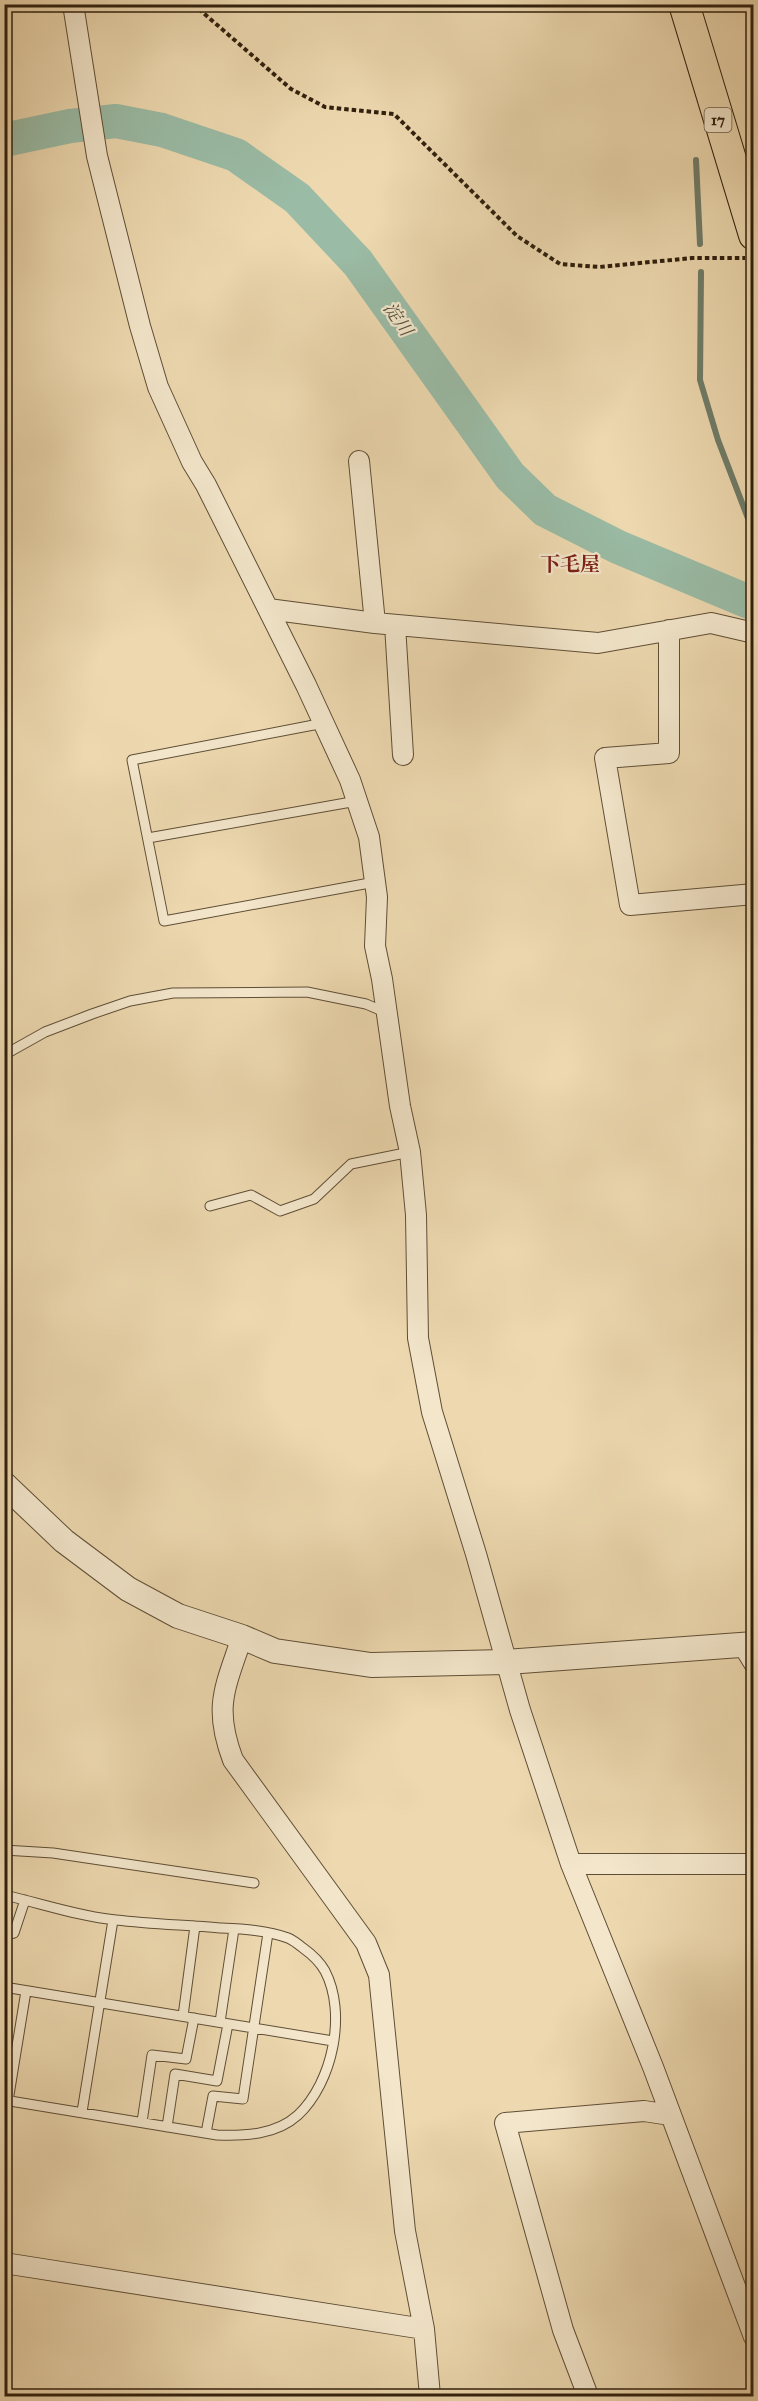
<svg xmlns="http://www.w3.org/2000/svg" width="758" height="2401" viewBox="0 0 758 2401" font-family="'IM FELL Great Primer','Noto Serif JP',serif">
  <style>
    .lines { fill: none; stroke-linecap: round; stroke-linejoin: round }
    .stream { stroke: #707d69; stroke-width: 6 }
    .river { stroke: #9abba5; stroke-width: 34 }
    .service-casing { stroke: #5f4e36; stroke-width: 11 }
    .minor-casing { stroke: #5f4e36; stroke-width: 22 }
    .tertiary-casing { stroke: #5f4e36; stroke-width: 26 }
    .primary-casing { stroke: #30200e; stroke-width: 32 }
    .path { stroke: #30200e; stroke-width: 4; stroke-dasharray: 4.5 3; stroke-linecap: butt }
    .service { stroke: #f3e6cb; stroke-width: 9 }
    .minor { stroke: #f3e6cb; stroke-width: 20 }
    .tertiary { stroke: #f3e6cb; stroke-width: 24 }
    .primary { stroke: #edd8af; stroke-width: 30 }
    .labels { text-anchor: middle; stroke-width: 4.5; stroke-linejoin: round; paint-order: stroke }
    .shield { fill: #f3e6cb; stroke: #6a5b47; stroke-width: 1.5 }
    .shield-label { font-size: 15px; font-weight: bold; fill: #30200e }
    .water-label { font-size: 18px; font-style: italic; fill: #504e3b; stroke: #f3e6cb }
    .quarter-label { font-size: 20px; font-weight: bold; fill: #7a1f14; stroke: #f3e6cb }
  </style>
  <rect width="100%" height="100%" fill="#edd8af"/>
  <filter id="stains"><feTurbulence type="fractalNoise" baseFrequency=".00333" numOctaves="4"/><feColorMatrix values="0 0 0 0 .2 0 0 0 0 .09 0 0 0 0 .02 0 0 0 .5 -.17"/></filter>
  <radialGradient id="worn" r=".72"><stop offset=".6" stop-color="#630" stop-opacity="0"/><stop offset="1" stop-color="#630" stop-opacity=".3"/></radialGradient>
  <g class="lines">
    <!-- stream -->
    <path class="stream" d="M 696,160 L 700,244
      M 701,272 L 700,380 L 718,440 L 754,534"/>
    <!-- river -->
    <path class="river" d="M 4,140 L 70,126 L 116,121 L 162,130 L 236,155 L 297,198 L 358,263 L 510,476 L 545,510 L 618,547 L 754,604"/>
    <!-- service casing -->
    <g class="service-casing">
      <path id="service" d="M 324,723 L 132,760 L 164,921 L 375,882
        M 148,838 L 357,801
        M 4,1055 L 45,1032 L 92,1014 L 130,1001 L 173,993 L 307,992 L 366,1004 L 387,1013
        M 210,1206 L 251,1195 L 280,1211 L 314,1199 L 351,1164 L 410,1152
        M 4,1850 L 53,1853 L 254,1883
        M 4,1895 C 40,1903 81,1917 116,1920 C 150,1924 185,1925 220,1928 C 242,1929 267,1930 288,1938 C 293,1940 298,1944 303,1948 C 310,1953 320,1962 325,1971 C 347,2013 333,2082 298,2115 C 276,2135 245,2136 217,2135 L 4,2100
        M 4,1935 L 14,1933 L 25,1900
        M 4,1987 L 333,2041
        M 183,2016 L 195,1926
        M 220,2022 L 234,1929
        M 8,2101 L 26,1991
        M 82,2112 L 113,1920
        M 142,2122 L 152,2055 L 186,2059 L 194,2018
        M 167,2127 L 175,2074 L 217,2081 L 228,2024
        M 206,2133 L 213,2096 L 243,2099 L 268,1933"/>
    </g>
    <!-- minor casing -->
    <g class="minor-casing">
      <path id="minor" d="M 73,4 L 97,156 L 140,326 L 158,387 L 192,462 L 206,485 L 306,685 L 350,780 L 369,837 L 377,897 L 375,946 L 382,979 L 400,1106 L 410,1152 L 416,1215 L 418,1338 L 432,1412 L 476,1554 L 520,1710 L 571,1864 L 653,2067 L 754,2337
        M 359,461 L 375,623
        M 268,609 L 375,623 L 598,643 L 711,623 L 754,633
        M 395,625 L 403,755
        M 669,630 L 669,753 L 605,758 L 630,905 L 754,894
        M 242,1637 C 225,1688 213,1707 233,1760 L 366,1943 L 379,1975 L 405,2231 L 424,2329 L 430,2396
        M 743,1645 L 754,1663
        M 571,1864 L 754,1864
        M 4,2263 L 424,2329
        M 588,2396 L 563,2330 L 505,2123 L 644,2111 L 670,2115"/>
    </g>
    <!-- tertiary casing -->
    <g class="tertiary-casing">
      <path id="tertiary" d="M 4,1484 L 64,1541 L 128,1589 L 178,1616 L 242,1637 L 275,1651 L 371,1665 L 506,1662 L 754,1644"/>
    </g>
    <!-- primary casing -->
    <g class="primary-casing">
      <path id="primary" d="M 684,4 L 754,235"/>
    </g>
    <!-- path -->
    <path class="path" d="M 193,4 L 291,89 L 325,107 L 394,114 L 517,236 L 560,264 L 599,267 L 692,258 L 745,258"/>
    <!-- service -->
    <use href="#service" class="service"/>
    <!-- minor -->
    <use href="#minor" class="minor"/>
    <!-- tertiary -->
    <use href="#tertiary" class="tertiary"/>
    <!-- primary -->
    <use href="#primary" class="primary"/>
  </g>
  <g class="labels">
    <!-- shield labels -->
    <rect class="shield" x="704.5" y="108" width="27" height="24" rx="4.5"/>
    <g class="shield-label">
      <text x="718" y="125">17</text>
    </g>
    <!-- water labels -->
    <g class="water-label">
      <text transform="translate(398 319) rotate(55)" y="6">淀川</text>
    </g>
    <!-- quarter labels -->
    <g class="quarter-label">
      <text x="570" y="571">下毛屋</text>
    </g>
  </g>
  <!-- margin -->
  <rect width="758" height="2401" fill="none" stroke="#edd8af" stroke-width="24"/>
  <rect x="6" y="6" width="746" height="2389" fill="none" stroke="#30200e" stroke-width="3"/>
  <rect x="12" y="12" width="734" height="2377" fill="none" stroke="#30200e" stroke-width="1.5"/>
  <rect width="100%" height="100%" filter="url(#stains)"/>
  <rect width="100%" height="100%" fill="url(#worn)"/>
</svg>
